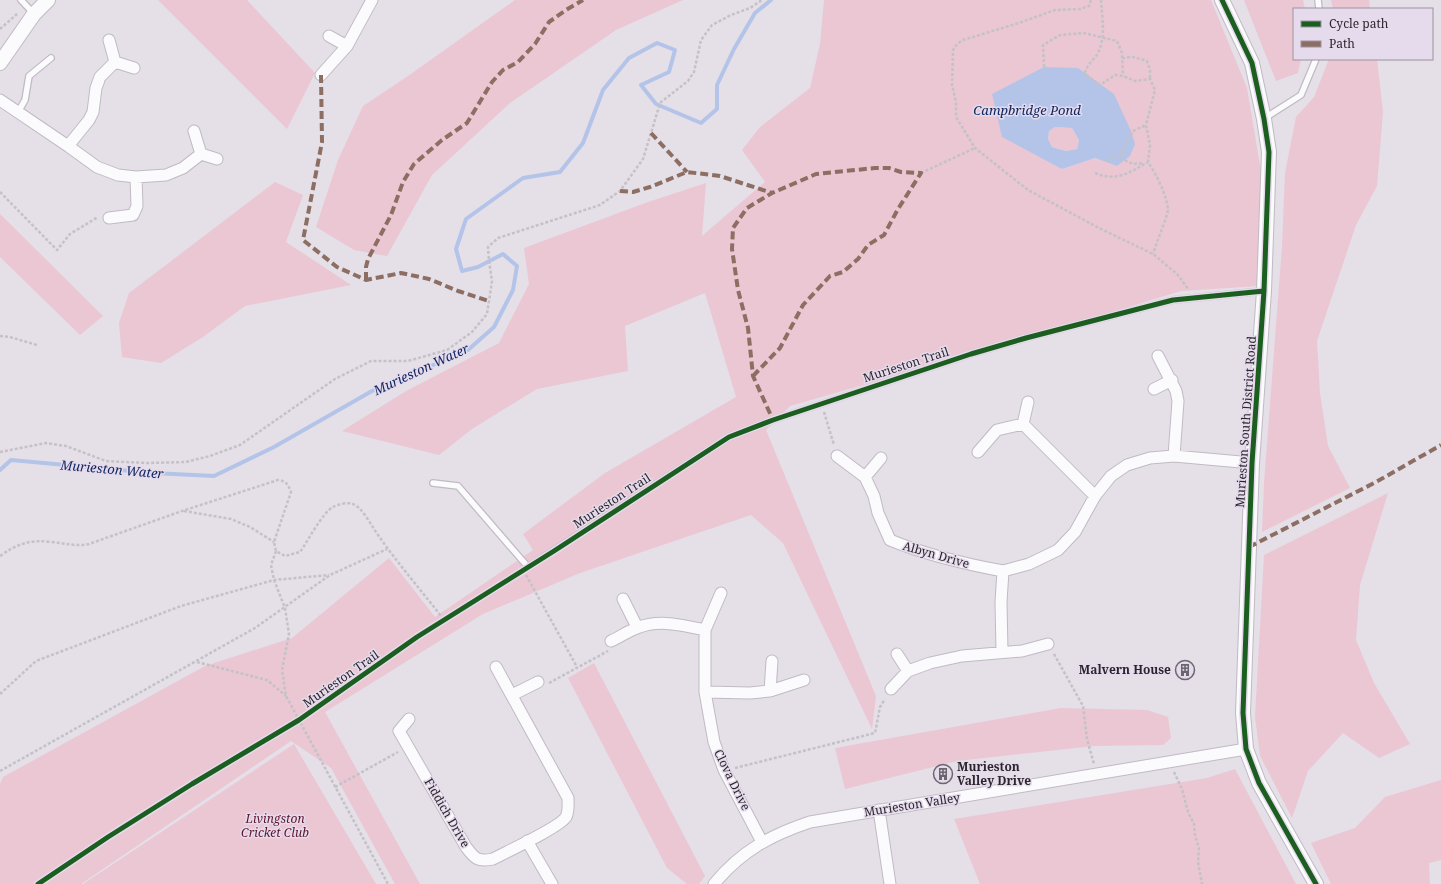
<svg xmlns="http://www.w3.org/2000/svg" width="1441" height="884" viewBox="0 0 1441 884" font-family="'Noto Serif',serif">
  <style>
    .green { fill: #eac7d3; fill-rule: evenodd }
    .water { fill: #b4c4e9; fill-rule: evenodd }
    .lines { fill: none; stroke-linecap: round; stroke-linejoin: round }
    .stream { stroke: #b4c4e9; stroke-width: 4 }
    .service-casing { stroke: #c0bbc2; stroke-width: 8 }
    .minor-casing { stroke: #c0bbc2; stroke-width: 13 }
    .tertiary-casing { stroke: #c0bbc2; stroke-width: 16 }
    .path { stroke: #c4c2c6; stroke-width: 2.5; stroke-dasharray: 3 2; stroke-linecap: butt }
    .service { stroke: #fbfafc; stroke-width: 5.5 }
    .minor { stroke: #fbfafc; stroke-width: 11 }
    .tertiary { stroke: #fbfafc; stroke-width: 14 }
    .quiet { stroke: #8d6e63; stroke-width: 4; stroke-dasharray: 8 4; stroke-linecap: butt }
    .cycleway-casing { stroke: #e6dbec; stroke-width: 8 }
    .cycleway { stroke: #1b5e20; stroke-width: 5 }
    .labels { text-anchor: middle; stroke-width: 3; stroke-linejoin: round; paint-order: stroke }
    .street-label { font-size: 12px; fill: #2a262c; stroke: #e6dbec }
    .poi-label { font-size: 12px; font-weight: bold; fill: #2a262c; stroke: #e6dbec; text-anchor: end }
    .park-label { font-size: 12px; font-style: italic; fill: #5d142e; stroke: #e6dbec }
    .water-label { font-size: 13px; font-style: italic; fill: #0f2760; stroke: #e6dbec }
  </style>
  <rect width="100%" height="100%" fill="#e5dfe8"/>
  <!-- green -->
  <path class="green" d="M 158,0 L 247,0 L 315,73 L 287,129 Z
    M 515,0 L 683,0 L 616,30 L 510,103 L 432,175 L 387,256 L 354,250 L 316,227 L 338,160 L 363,106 L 408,76 Z
    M 824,0 L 1211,0 L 1247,88 L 1261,171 L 1259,286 L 1181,291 L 1010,343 L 790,406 L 766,430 L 876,696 L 872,729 L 783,543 L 751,515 L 580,573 L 483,614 L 325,712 L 420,884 L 395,884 L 331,768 L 291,741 L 81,884 L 0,884 L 0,784 L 3,777 L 205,666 L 292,638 L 389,558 L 435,617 L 533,550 L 523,534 L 605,473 L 736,397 L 705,293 L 625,326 L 628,371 L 537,389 L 472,429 L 439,455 L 342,431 L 406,391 L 499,343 L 529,284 L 524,248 L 648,202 L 706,183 L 702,236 L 765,182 L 742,150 L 760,127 L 810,88 L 820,44 ZM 992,94 L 1135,144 L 1104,161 L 1095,158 L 1062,169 Z
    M 1244,0 L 1303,0 L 1305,9 L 1294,9 L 1294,59 L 1301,59 L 1298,73 L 1276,81 Z
    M 1331,0 L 1369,0 L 1370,9 L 1333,9 Z
    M 1329,59 L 1377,59 L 1383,112 L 1377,186 L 1356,225 L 1317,341 L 1320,393 L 1328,446 L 1350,488 L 1262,532 L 1264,483 L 1282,246 L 1285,173 L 1296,117 L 1314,97 Z
    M 1055,127 L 1072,128 L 1079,140 L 1077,149 L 1066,151 L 1052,147 L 1048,139 L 1049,131 Z
    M 275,182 L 303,195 L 286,242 L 351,285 L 245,306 L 203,337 L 161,363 L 122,357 L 119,323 L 129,293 Z
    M 0,214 L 103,316 L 80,335 L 0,257 Z
    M 1388,493 L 1360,585 L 1356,640 L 1374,683 L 1410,744 L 1379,758 L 1343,733 L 1308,771 L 1292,818 L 1260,756 L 1255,717 L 1264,555 Z
    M 594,663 L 705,876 L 699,884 L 687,884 L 667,868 L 568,678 Z
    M 1061,708 L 1147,710 L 1168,717 L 1171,738 L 1163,745 L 1094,746 L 957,761 L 845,789 L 835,748 Z
    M 294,744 L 376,884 L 83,884 Z
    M 1235,769 L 1296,884 L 980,884 L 954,819 L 1207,778 Z
    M 1441,780 L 1441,860 L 1429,863 L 1430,884 L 1331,884 L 1311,843 L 1355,828 L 1385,797 Z"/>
  <!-- water -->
  <path class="water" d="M 1044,67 L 1078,68 L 1114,94 L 1131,131 L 1135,144 L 1130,156 L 1117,166 L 1095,158 L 1062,169 L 1002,137 L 992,94 ZM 1055,127 L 1072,128 L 1079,140 L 1077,149 L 1066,151 L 1052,147 L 1048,139 L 1049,131 Z"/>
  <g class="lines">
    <!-- stream -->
    <path class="stream" d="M 0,470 L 11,460 L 153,473 L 214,476 L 274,447 L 372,391 L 468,350 L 494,327 L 513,290 L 517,266 L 503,254 L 478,267 L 462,271 L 456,249 L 466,219 L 523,178 L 560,172 L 583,143 L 603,90 L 629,58 L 657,43 L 675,50 L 669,72 L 641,85 L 656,104 L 701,123 L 717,109 L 717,85 L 734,49 L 755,13 L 771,0"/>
    <!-- service casing -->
    <g class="service-casing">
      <path id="service" d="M 21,0 L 34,14
        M 1318,0 L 1319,9
        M 18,112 L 25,100 L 29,76 L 51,58
        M 1265,118 L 1301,95 L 1316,59
        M 433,483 L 458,486 L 528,567 L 729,437 L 773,420 L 971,354 L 1026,338 L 1173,300 L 1263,291"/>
    </g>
    <!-- minor casing -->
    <g class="minor-casing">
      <path id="minor" d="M 329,36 L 347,46
        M 115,62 L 134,68
        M 321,75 L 347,46 L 372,0
        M 0,100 L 68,146 L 89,120 L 93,112 L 96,88 L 100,77 L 115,62 L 109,40
        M 68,146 L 97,167 L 118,175 L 136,177 L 166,175 L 183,168 L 201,154 L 194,131
        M 201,154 L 217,159
        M 109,218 L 133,215 L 137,206 L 136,177
        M 1158,356 L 1176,391 L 1178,401 L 1174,456
        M 1154,389 L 1172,380
        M 1023,424 L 1028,402
        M 978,452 L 997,430 L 1023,424 L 1095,496
        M 837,456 L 865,477 L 874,496 L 878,513 L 890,540 C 926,555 965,564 1003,571
        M 865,477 L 881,458
        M 721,593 L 705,630 L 705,692 L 714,742 L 724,770 L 762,842
        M 623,599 L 637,627
        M 611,641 C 620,637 628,631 637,628 C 659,619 683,625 705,630
        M 1002,652 L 1001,602 L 1003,571 L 1029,564 L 1058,550 L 1075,532 L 1095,496 L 1111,476 L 1127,465 L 1150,458 L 1174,456 L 1252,463
        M 908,671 L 930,663 L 962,656 L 1022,651 L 1048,644
        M 891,689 L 908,671 L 897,654
        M 770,691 L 772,661
        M 705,692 L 750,693 L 770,691 L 804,680
        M 512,695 L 538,682
        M 409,719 L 399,731 L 466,847 C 475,859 478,862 493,859 C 506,852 560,827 566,817 C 569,811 568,804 568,798 L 496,667
        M 879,810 L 890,884
        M 527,841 L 552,884
        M 714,884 C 741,851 771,835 810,822 L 1246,749"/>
    </g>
    <!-- tertiary casing -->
    <g class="tertiary-casing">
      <path id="tertiary" d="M 1222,0 L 1252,63 L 1264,119 L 1269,152 L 1264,291 L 1252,463 L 1243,713 L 1246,749 L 1259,783 L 1316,884
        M 0,63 L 34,14 L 48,0"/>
    </g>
    <!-- path -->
    <path class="path" d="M 1091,0 L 1089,6 L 1080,9 L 1055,10 L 1019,23 L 963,40 L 957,44 L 953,50 L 952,85 L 956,102 L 956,117 L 975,148 L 1028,190 L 1099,228 L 1153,254 L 1177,274 L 1189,290
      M 1101,0 C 1102,17 1106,37 1098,53 C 1094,60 1086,65 1085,74 L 1100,85 L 1115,75 L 1123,76 L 1135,81 L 1150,79 L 1155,90 L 1146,125 L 1150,145 L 1148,162 C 1156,174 1167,195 1168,210 C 1168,215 1155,246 1153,254
      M 0,29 L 17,14
      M 1122,58 L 1134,57 L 1147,61 L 1150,70 L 1150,79
      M 1044,67 L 1043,45 L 1060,35 L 1084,33 L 1117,41 L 1122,53 L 1123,76
      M 1121,153 L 1133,131 L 1146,125
      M 1106,161 L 1121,153 L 1126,161 L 1133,164 L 1143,163
      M 921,173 L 975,148
      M 1095,173 C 1116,182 1129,173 1148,162
      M 0,192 L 57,250 L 70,234 L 98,217
      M 0,336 L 10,337 L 37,345
      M 824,412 L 834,445
      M 0,452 L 46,443 L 66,446 L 106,461 L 147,463 L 186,462 L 210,456 L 240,445 L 335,379 L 371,361 L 408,361 L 447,350 L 472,332 L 487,314 L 489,301 L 492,281 L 489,261 L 488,247 L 498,238 L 600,205 L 620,191 L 643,159 L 658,110 L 661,102 L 688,81 L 694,72 L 701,40 L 712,25 L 731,15 L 750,8 L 762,0
      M 184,511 L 231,519 L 250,527 L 274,542
      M 276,551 L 271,565 L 274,580 L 285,608 L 289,634 L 282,670 L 286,696 L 388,884
      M 0,556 C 17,544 30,539 52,542 C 65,543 76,547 89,544 L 182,511 L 278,480 C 286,481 288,484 291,492 L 274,542 L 276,551 L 285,556 L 300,552 C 308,541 322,513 333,507 C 338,504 348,502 353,504 C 362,507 371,525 376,532 C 397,563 422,591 444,620
      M 526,575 L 577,667
      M 1054,654 L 1083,706 L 1087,739 L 1094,764
      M 197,662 L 267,680 L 286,696
      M 549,683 L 608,651
      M 0,694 L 36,661 L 181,606 L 274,580 L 329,575
      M 735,768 L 875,733 L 880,707 L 885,699
      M 0,771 L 255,628 L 330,575 L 387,549
      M 1174,772 L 1182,789 L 1188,812 L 1194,824 L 1195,836 L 1199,848 L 1198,862 L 1202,884
      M 335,787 L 398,752"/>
    <!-- service -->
    <use href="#service" class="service"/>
    <!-- minor -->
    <use href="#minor" class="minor"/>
    <!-- tertiary -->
    <use href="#tertiary" class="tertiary"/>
    <!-- quiet -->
    <path class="quiet" d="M 321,75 L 322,142 L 303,240 L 337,267 L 366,280 L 401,273 L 429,279 L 458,291 L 489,301
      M 651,133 L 687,172
      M 620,191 L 633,192 L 650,187 L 687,172 L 720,176 L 772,193
      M 366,280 L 366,267 L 368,259 L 391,215 L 403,182 L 414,164 L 442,140 L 467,123 L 492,82 L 503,70 L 518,62 L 535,44 L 549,22 L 566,10 L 583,0
      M 753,376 L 780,348 L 803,305 L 830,276 L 843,272 L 858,259 L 868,245 L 884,235 L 898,209 L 921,173 L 901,172 L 889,168 L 875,168 L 816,174 L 772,193 L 747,208 L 733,228 L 732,249 L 738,290 L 748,328 L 753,376 L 773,420
      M 1249,547 L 1376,482 L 1441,445"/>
    <!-- cycleway casing -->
    <g class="cycleway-casing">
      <path id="cycleway" d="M 1222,0 L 1252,63 L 1264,119 L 1269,152 L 1264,291 L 1252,463 L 1243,713 L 1246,749 L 1259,783 L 1316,884
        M 38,884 L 108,837 L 192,784 L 299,720 L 417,637 L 554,551 L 729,437 L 773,420 L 971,354 L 1026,338 L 1173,300 L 1264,291"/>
    </g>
    <!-- cycleway -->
    <use href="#cycleway" class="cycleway"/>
  </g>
  <!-- icons -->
  <defs>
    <g id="building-ring" transform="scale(1)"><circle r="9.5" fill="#e6dbec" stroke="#6b676e" stroke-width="1.5"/><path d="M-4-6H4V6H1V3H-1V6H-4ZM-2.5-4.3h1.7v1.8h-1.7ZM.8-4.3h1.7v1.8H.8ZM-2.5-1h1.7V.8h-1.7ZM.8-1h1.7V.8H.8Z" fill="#6b676e"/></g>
  </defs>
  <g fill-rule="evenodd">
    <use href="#building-ring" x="1185" y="670"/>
    <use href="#building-ring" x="943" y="774"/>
  </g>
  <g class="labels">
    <!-- street labels -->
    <g class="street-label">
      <text transform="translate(906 365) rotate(-18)" y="4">Murieston Trail</text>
      <text transform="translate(1246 422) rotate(-86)" y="4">Murieston South District Road</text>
      <text transform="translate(612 501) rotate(-33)" y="4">Murieston Trail</text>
      <text transform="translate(936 555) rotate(16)" y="4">Albyn Drive</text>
      <text transform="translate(341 679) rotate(-35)" y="4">Murieston Trail</text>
      <text transform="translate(732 780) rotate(64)" y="4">Clova Drive</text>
      <text transform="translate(912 805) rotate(-9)" y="4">Murieston Valley</text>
      <text transform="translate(447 813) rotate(60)" y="4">Fiddich Drive</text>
    </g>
    <!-- poi labels -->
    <g class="poi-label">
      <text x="1171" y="674">Malvern House</text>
      <text x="957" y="771" text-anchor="start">Murieston<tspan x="957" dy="14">Valley Drive</tspan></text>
    </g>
    <!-- park labels -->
    <g class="park-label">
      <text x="275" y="823">Livingston<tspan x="275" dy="14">Cricket Club</tspan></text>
    </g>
    <!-- water labels -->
    <g class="water-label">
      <text x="1027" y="115">Campbridge Pond</text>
      <text transform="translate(421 369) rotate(-25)" y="5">Murieston Water</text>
      <text transform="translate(112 469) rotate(5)" y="5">Murieston Water</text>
    </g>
  </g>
  <!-- legend -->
  <rect x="1293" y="8" width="140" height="52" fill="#e6dbec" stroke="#9b939f"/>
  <rect x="1301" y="21" width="20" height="6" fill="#1b5e20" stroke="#9b939f"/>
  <text x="1329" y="28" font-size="12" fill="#2a262c">Cycle path</text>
  <rect x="1301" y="41" width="20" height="6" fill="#8d6e63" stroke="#9b939f"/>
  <text x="1329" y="48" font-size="12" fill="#2a262c">Path</text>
</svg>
